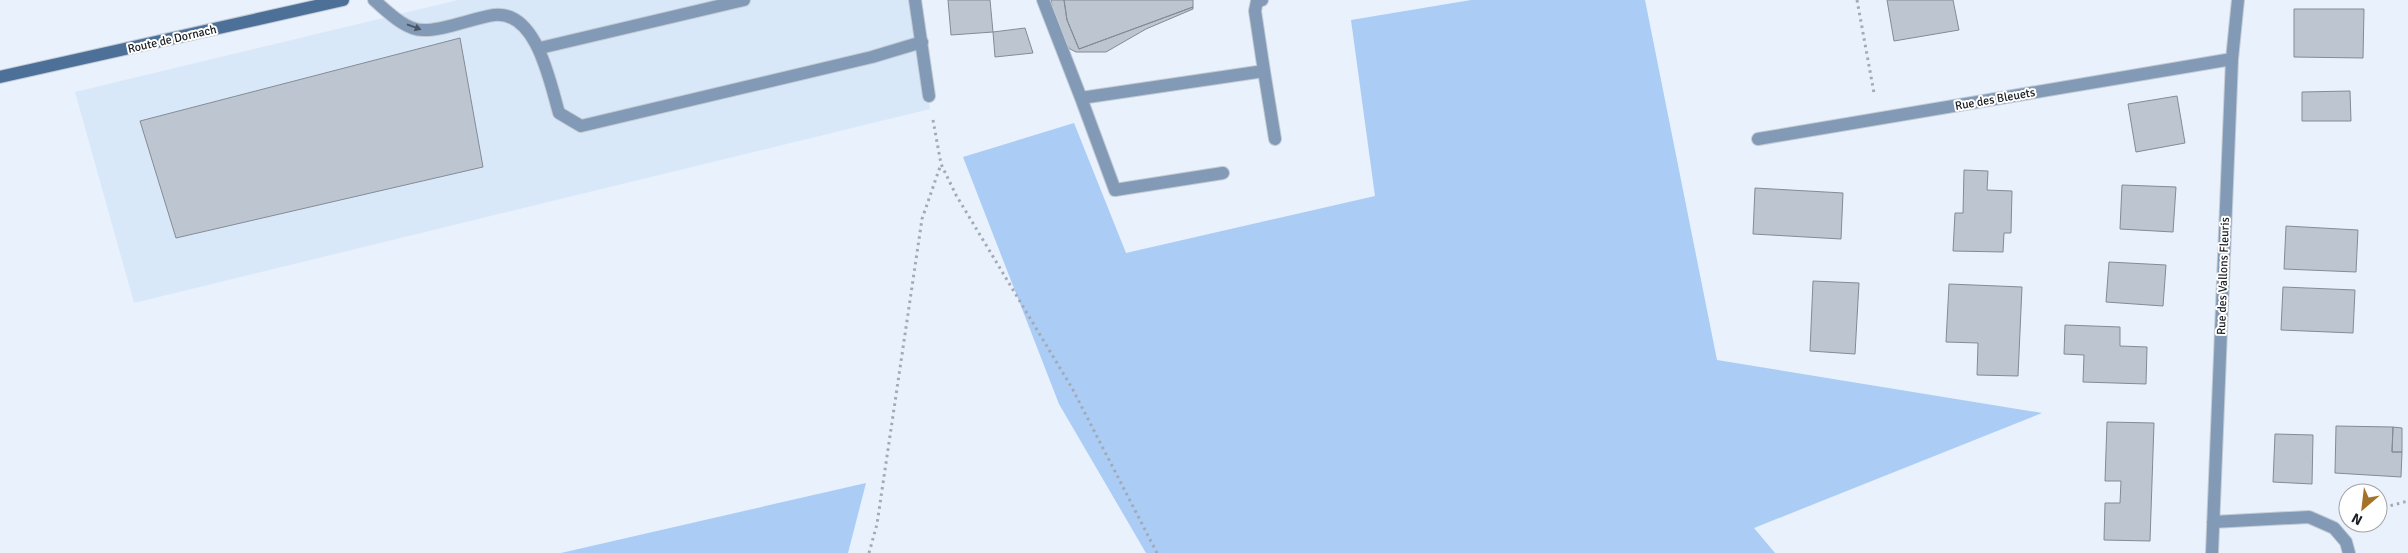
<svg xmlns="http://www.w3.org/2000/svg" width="2408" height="553" viewBox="0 0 2408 553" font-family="Signika,sans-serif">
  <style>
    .built { fill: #d9e8f9 }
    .green { fill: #aaccf5 }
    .building { fill: #bcc5d0; stroke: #838c96 }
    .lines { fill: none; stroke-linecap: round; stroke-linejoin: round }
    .service-casing { stroke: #c3cbd4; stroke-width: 14 }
    .minor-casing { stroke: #c3cbd4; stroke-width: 14 }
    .secondary-casing { stroke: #c3cbd4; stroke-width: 14 }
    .path { stroke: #a3aab3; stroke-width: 3; stroke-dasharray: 2.5 4; stroke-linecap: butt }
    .service { stroke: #829ab6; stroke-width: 12 }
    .minor { stroke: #829ab6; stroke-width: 12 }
    .secondary { stroke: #4d7099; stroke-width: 12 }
    .oneway { fill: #485564 }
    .labels { text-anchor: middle; stroke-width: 4; stroke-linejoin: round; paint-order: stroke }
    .street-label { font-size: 12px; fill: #191c20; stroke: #fff }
  </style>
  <rect width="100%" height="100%" fill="#e8f1fc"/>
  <!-- built -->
  <path class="built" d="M 458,0 L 912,0 L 930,109 L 134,303 L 75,92 Z"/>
  <!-- green -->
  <path class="green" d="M 1471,0 L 1645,0 L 1717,360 L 2042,413 L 1754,528 L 1775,553 L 1146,553 L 1059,404 L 963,157 L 1074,123 L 1126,253 L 1375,196 L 1351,20 Z
    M 866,483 L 848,553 L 561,553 Z"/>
  <!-- building -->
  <path class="building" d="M 948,0 L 990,0 L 993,32 L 951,35 Z
    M 1051,0 L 1064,0 L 1067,20 L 1079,49 L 1193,7 L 1193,9 L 1146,29 L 1106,52 L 1076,52 L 1070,49 L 1057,32 Z
    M 1064,0 L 1193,0 L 1193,7 L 1079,49 L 1067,20 Z
    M 1887,0 L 1953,0 L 1959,30 L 1894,41 Z
    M 2294,9 L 2364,9 L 2363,58 L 2294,57 Z
    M 1025,28 L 1033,53 L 995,57 L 993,32 Z
    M 460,38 L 483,167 L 176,238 L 140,121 Z
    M 2350,91 L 2351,121 L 2302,121 L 2302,92 Z
    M 2177,96 L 2185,143 L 2136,152 L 2128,104 Z
    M 1964,170 L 1988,171 L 1987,190 L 2012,191 L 2011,233 L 2004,233 L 2003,252 L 1953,251 L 1955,213 L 1963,213 Z
    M 2122,185 L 2176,187 L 2173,232 L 2120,229 Z
    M 1755,188 L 1843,193 L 1841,239 L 1753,234 Z
    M 2286,226 L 2358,230 L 2356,272 L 2284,269 Z
    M 2109,262 L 2166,265 L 2163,306 L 2106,302 Z
    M 1813,281 L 1859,283 L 1855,354 L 1810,351 Z
    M 1949,284 L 2022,287 L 2018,376 L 1977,375 L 1978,343 L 1946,342 Z
    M 2283,287 L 2355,290 L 2353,333 L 2281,330 Z
    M 2065,325 L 2120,327 L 2120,346 L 2147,347 L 2146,384 L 2083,382 L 2084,355 L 2064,354 Z
    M 2107,422 L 2154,423 L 2150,541 L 2104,540 L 2105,503 L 2120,503 L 2121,481 L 2105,481 Z
    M 2336,426 L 2393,427 L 2392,452 L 2402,452 L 2401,477 L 2335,473 Z
    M 2393,427 L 2402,428 L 2402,452 L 2392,452 Z
    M 2275,434 L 2313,435 L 2312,484 L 2273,482 Z"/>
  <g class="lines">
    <!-- service casing -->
    <g class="service-casing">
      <path id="service" d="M 374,0 C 387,11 405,30 423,30 C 442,31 473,18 494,15 C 537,10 550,83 559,113 L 581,126 L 872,57 L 922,42
        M 915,0 L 929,96
        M 1043,0 L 1081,98 L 1264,71 L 1255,11 L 1257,1 L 1262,0
        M 540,48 L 744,0
        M 1264,71 L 1275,139
        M 1081,98 L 1115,190 L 1223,173"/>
    </g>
    <!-- minor casing -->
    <g class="minor-casing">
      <path id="minor" d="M 1758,139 L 2232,59
        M 2213,522 L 2309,517 L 2334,528 L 2346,542 L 2349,553
        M 2212,553 L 2232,59 L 2238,0"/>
    </g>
    <!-- secondary casing -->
    <g class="secondary-casing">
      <path id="secondary" d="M 0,77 L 343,0"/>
    </g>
    <!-- path -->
    <path class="path" d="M 1857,0 L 1874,93
      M 933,120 L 941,164 L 956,195 L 1072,388 L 1157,553
      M 2378,509 L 2408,501
      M 869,553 L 877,524 L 922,219 L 941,164"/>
    <!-- service -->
    <use href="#service" class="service"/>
    <!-- minor -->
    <use href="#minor" class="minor"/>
    <!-- secondary -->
    <use href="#secondary" class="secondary"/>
  </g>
  <!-- one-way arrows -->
  <defs><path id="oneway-solid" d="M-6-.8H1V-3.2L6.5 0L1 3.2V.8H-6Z" transform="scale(1.25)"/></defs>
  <use class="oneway" href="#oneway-solid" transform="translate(414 27) rotate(20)"/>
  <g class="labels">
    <!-- street labels -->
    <g class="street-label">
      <text transform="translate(172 39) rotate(-13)" y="4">Route de Dornach</text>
      <text transform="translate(1995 99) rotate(-10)" y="4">Rue des Bleuets</text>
      <text transform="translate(2223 276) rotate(-88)" y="4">Rue des Vallons Fleuris</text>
    </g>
  </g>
  <!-- north arrow -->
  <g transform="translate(2363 508) rotate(208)"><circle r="24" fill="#ffffff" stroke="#a3a4a6"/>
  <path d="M0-4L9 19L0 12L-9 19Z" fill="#a47228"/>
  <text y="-8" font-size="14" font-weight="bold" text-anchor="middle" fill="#191c20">N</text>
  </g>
</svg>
